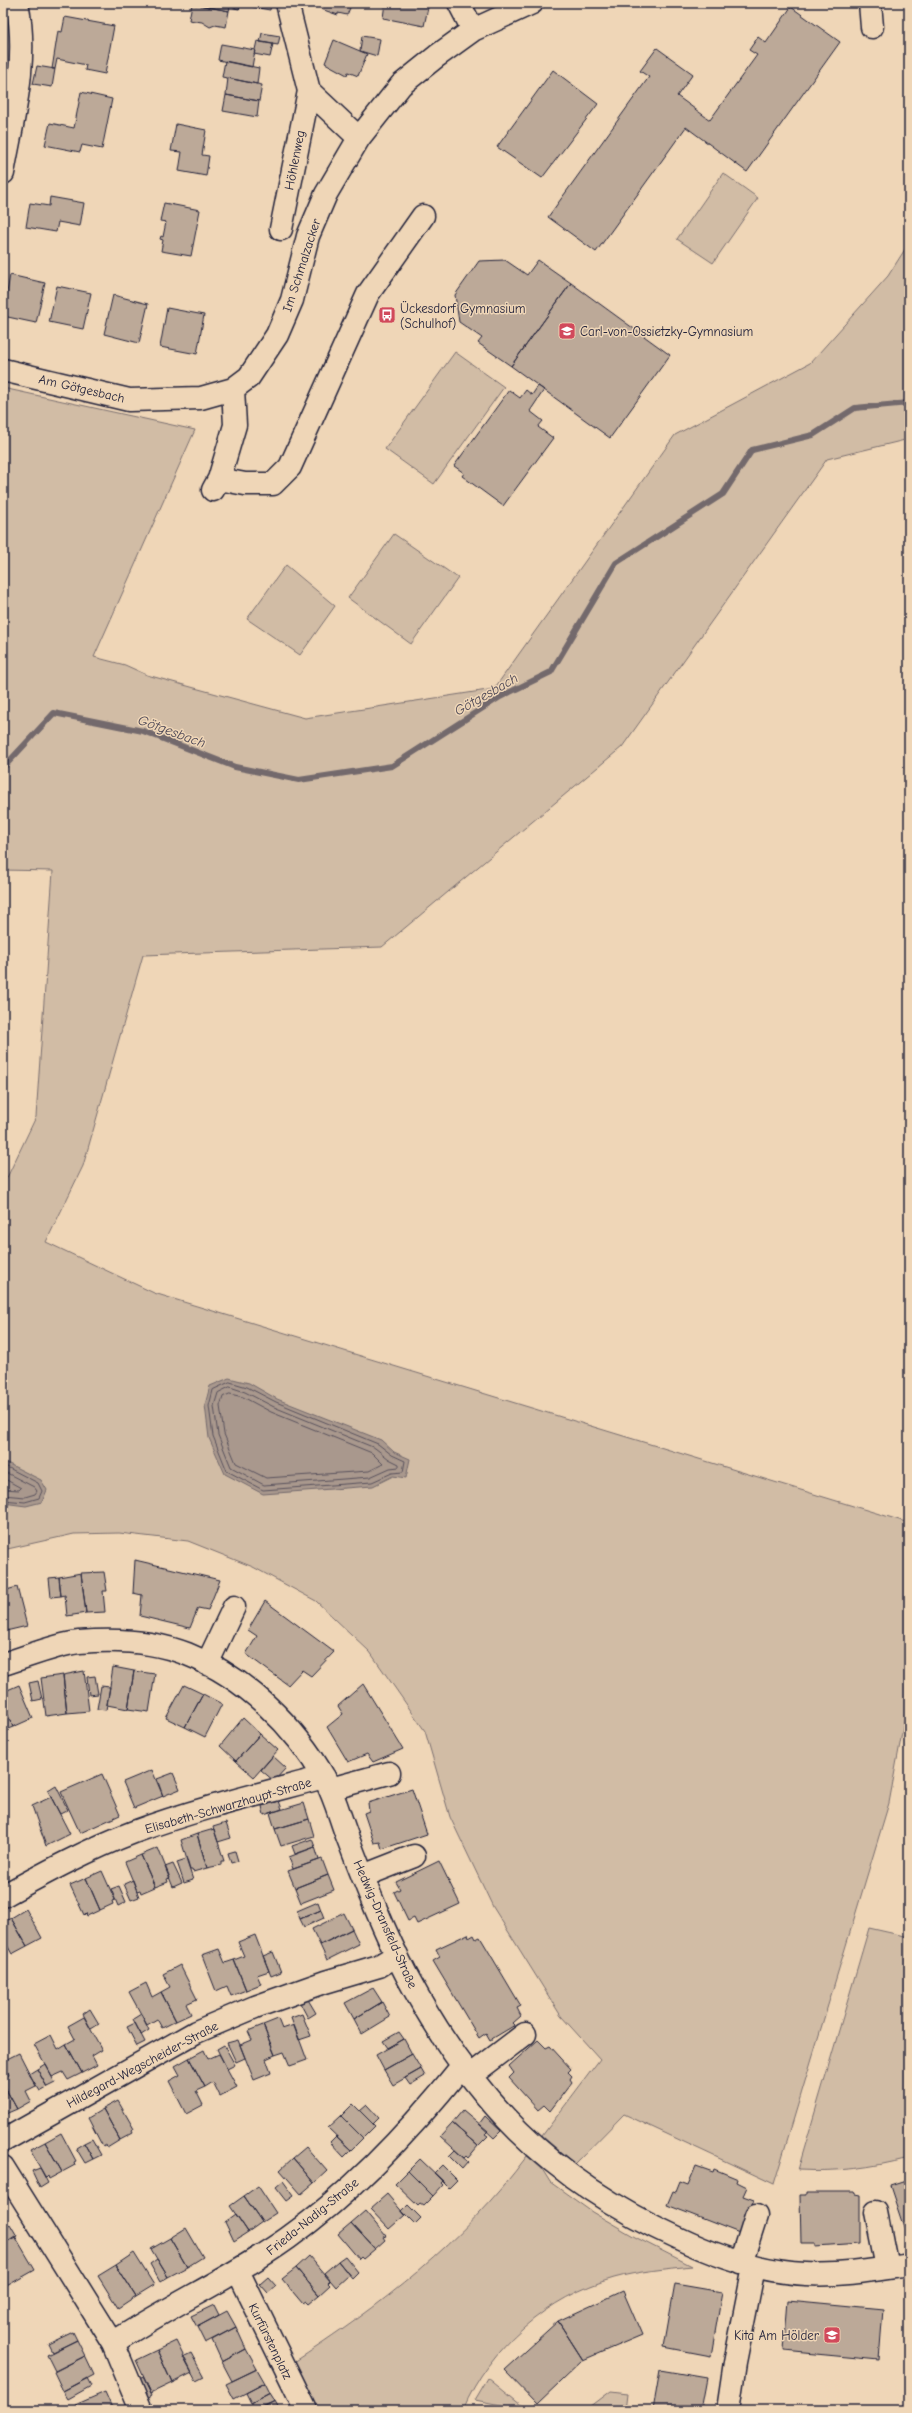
<svg xmlns="http://www.w3.org/2000/svg" width="912" height="2413" viewBox="0 0 912 2413" font-family="'Comic Neue',sans-serif">
  <style>
    .green { fill: #d1bca5; stroke: #7a6f70 }
    .water { fill: #a9988d; stroke: #73696c }
    .lines { fill: none; stroke-linecap: round; stroke-linejoin: round }
    .shore { stroke: #58515c; stroke-width: 1 }
    .stream { stroke: #73696c; stroke-width: 6 }
    .building { fill: #bca998; stroke: #22223b }
    .minor-casing { stroke: #22223b; stroke-width: 25 }
    .minor { stroke: #efd6b7; stroke-width: 22 }
    .labels { text-anchor: middle; stroke-width: 3; stroke-linejoin: round; paint-order: stroke }
    .street-label { font-size: 13px; fill: #22223b; stroke: #efd6b7 }
    .poi-label { font-size: 13px; fill: #22223b; stroke: #efd6b7; text-anchor: start }
    .water-label { font-size: 14px; font-style: italic; fill: #4a4554; stroke: #efd6b7 }
  </style>
  <rect width="100%" height="100%" fill="#efd6b7"/>
  <filter id="ink" filterUnits="userSpaceOnUse"><feTurbulence type="fractalNoise" baseFrequency=".025" numOctaves="2"/><feDisplacementMap in="SourceGraphic" scale="8" xChannelSelector="R" yChannelSelector="G"/><feConvolveMatrix kernelMatrix="1 2 1 2 8 2 1 2 1" color-interpolation-filters="sRGB"/></filter>
  <g filter="url(#ink)">
    <!-- green -->
    <path class="green" d="M 723,173 L 758,198 L 713,263 L 677,239 Z
      M 909,243 L 909,439 L 827,459 L 622,747 L 382,947 L 143,955 L 83,1166 L 46,1242 L 154,1293 L 909,1523 L 909,1695 L 889,1803 L 774,2184 L 624,2114 L 575,2164 L 542,2136 L 600,2059 L 561,2016 L 493,1907 L 450,1817 L 425,1731 L 370,1652 L 316,1601 L 253,1567 L 188,1541 L 119,1533 L 74,1534 L 3,1550 L 3,1186 L 36,1117 L 53,871 L 3,870 L 3,388 L 195,430 L 94,657 L 125,665 L 147,675 L 305,718 L 494,689 L 675,435 L 810,363 L 888,276 Z
      M 455,352 L 504,387 L 434,484 L 385,449 Z
      M 394,534 L 458,578 L 411,644 L 348,598 Z
      M 286,565 L 335,606 L 300,655 L 247,619 Z
      M 869,1928 L 909,1937 L 909,2158 C 870,2168 839,2172 798,2170 Z
      M 527,2156 L 542,2169 L 550,2182 L 592,2212 L 635,2237 L 692,2266 C 666,2269 639,2271 614,2278 C 549,2296 489,2347 463,2410 L 314,2410 L 291,2364 C 380,2307 463,2242 527,2156 Z
      M 488,2378 L 527,2410 L 475,2400 Z
      M 611,2391 L 628,2393 L 626,2410 L 586,2410 Z"/>
    <!-- water -->
    <path class="water" d="M 229,1378 L 249,1383 L 277,1399 L 381,1440 L 394,1452 L 410,1459 L 406,1478 L 393,1476 L 373,1486 L 263,1494 L 225,1474 L 209,1438 L 205,1405 L 210,1386 Z
      M 3,1461 L 41,1480 L 47,1490 L 42,1502 L 26,1506 L 3,1503 Z"/>
    <g class="lines">
      <!-- shore -->
      <path class="shore" d="M 230,1382 L 247,1387 L 276,1402 L 378,1444 L 392,1455 L 405,1461 L 403,1472 L 392,1473 L 372,1482 L 263,1490 L 227,1471 L 213,1436 L 209,1406 L 213,1390 Z
        M 230,1387 L 245,1392 L 274,1407 L 375,1448 L 389,1459 L 399,1464 L 399,1467 L 390,1468 L 370,1477 L 264,1485 L 231,1467 L 218,1435 L 214,1406 L 218,1393 Z
        M 230,1394 L 243,1397 L 271,1412 L 372,1453 L 383,1464 L 369,1471 L 266,1478 L 236,1463 L 224,1434 L 220,1406 L 223,1397 Z
        M 3,1465 L 38,1483 L 42,1491 L 39,1498 L 25,1502 L 3,1500
        M 3,1471 L 34,1487 L 37,1491 L 35,1494 L 25,1497 L 3,1495
        M 3,1478 L 21,1488 L 19,1490 L 3,1489"/>
      <!-- stream -->
      <path class="stream" d="M 3,768 L 54,713 L 143,731 L 235,767 L 299,780 L 392,766 L 500,697 L 551,672 L 616,563 L 723,494 L 752,450 L 813,435 L 855,408 L 909,403"/>
    </g>
    <!-- building -->
    <path class="building" d="M 199,3 L 241,3 L 239,9 L 230,7 L 229,11 L 199,5 Z
      M 254,3 L 271,3 L 270,10 L 253,7 Z
      M 352,3 L 347,15 L 338,13 L 338,15 L 321,9 L 321,7 L 313,4 Z
      M 385,3 L 429,3 L 424,26 L 383,18 Z
      M 192,4 L 229,11 L 226,27 L 215,25 L 210,27 L 202,22 L 189,20 Z
      M 791,7 L 840,42 L 747,172 L 686,127 L 596,252 L 548,217 L 649,77 L 640,71 L 657,48 L 693,74 L 677,96 L 710,120 L 757,55 L 749,50 L 758,37 L 766,43 Z
      M 65,17 L 114,26 L 105,74 L 85,70 L 86,65 L 57,59 L 55,69 L 52,69 L 58,31 L 62,32 Z
      M 262,33 L 280,36 L 278,45 L 260,42 Z
      M 362,36 L 380,39 L 377,56 L 360,51 Z
      M 334,40 L 367,54 L 358,76 L 348,72 L 347,75 L 325,63 Z
      M 257,41 L 273,44 L 270,57 L 254,54 Z
      M 221,44 L 255,50 L 252,67 L 218,60 Z
      M 225,61 L 259,68 L 257,84 L 222,77 Z
      M 37,66 L 55,69 L 52,87 L 33,84 Z
      M 553,70 L 598,104 L 542,178 L 497,147 Z
      M 228,78 L 262,85 L 259,101 L 226,95 Z
      M 81,92 L 112,99 L 102,149 L 82,145 L 80,152 L 45,145 L 50,123 L 74,128 Z
      M 226,95 L 259,101 L 257,117 L 223,111 Z
      M 176,124 L 206,130 L 202,155 L 209,156 L 206,176 L 179,171 L 182,152 L 171,151 Z
      M 50,197 L 84,203 L 80,226 L 58,222 L 56,232 L 26,227 L 30,203 L 49,206 Z
      M 164,203 L 200,210 L 191,256 L 161,251 L 163,240 L 160,239 L 161,236 L 163,237 L 166,222 L 160,221 Z
      M 505,260 L 527,275 L 538,260 L 571,283 L 511,366 L 478,343 L 482,338 L 459,322 L 455,295 L 479,261 Z
      M 10,275 L 45,283 L 36,323 L 3,316 Z
      M 571,283 L 670,355 L 610,438 L 511,366 Z
      M 57,286 L 91,293 L 83,329 L 49,322 Z
      M 113,295 L 148,304 L 139,343 L 104,334 Z
      M 167,308 L 204,315 L 197,354 L 160,347 Z
      M 538,386 L 544,390 L 530,411 L 543,421 L 538,427 L 553,438 L 503,506 L 462,476 L 464,473 L 454,466 L 509,390 L 520,398 L 526,390 L 532,395 Z
      M 135,1560 L 220,1580 L 208,1610 L 198,1608 L 190,1628 L 140,1616 L 142,1595 L 133,1593 Z
      M 104,1572 L 107,1591 L 103,1591 L 105,1612 L 86,1613 L 81,1573 Z
      M 81,1573 L 86,1613 L 67,1616 L 65,1595 L 61,1596 L 59,1577 Z
      M 59,1577 L 61,1596 L 51,1597 L 49,1578 Z
      M 17,1587 L 27,1626 L 6,1631 L 3,1620 L 3,1591 Z
      M 265,1601 L 334,1652 L 311,1676 L 302,1670 L 288,1685 L 246,1654 L 257,1636 L 248,1630 Z
      M 113,1667 L 134,1671 L 128,1709 L 107,1705 Z
      M 84,1671 L 89,1711 L 67,1713 L 63,1675 Z
      M 134,1671 L 155,1674 L 149,1712 L 128,1709 Z
      M 63,1675 L 67,1713 L 46,1716 L 41,1678 Z
      M 95,1676 L 98,1694 L 89,1695 L 87,1677 Z
      M 38,1681 L 42,1699 L 33,1701 L 29,1683 Z
      M 363,1684 L 403,1749 L 373,1762 L 367,1754 L 348,1762 L 327,1727 L 343,1714 L 338,1706 Z
      M 19,1685 L 33,1718 L 13,1727 L 3,1704 L 3,1692 Z
      M 184,1685 L 203,1694 L 185,1727 L 166,1718 Z
      M 101,1686 L 110,1687 L 106,1710 L 97,1709 Z
      M 203,1694 L 222,1704 L 205,1737 L 185,1727 Z
      M 3,1704 L 13,1727 L 3,1731 Z
      M 243,1718 L 260,1734 L 236,1761 L 220,1746 Z
      M 260,1734 L 278,1750 L 254,1777 L 236,1761 Z
      M 273,1756 L 286,1768 L 274,1781 L 261,1770 Z
      M 152,1770 L 163,1796 L 134,1808 L 123,1782 Z
      M 173,1773 L 180,1789 L 163,1796 L 157,1779 Z
      M 102,1774 L 120,1815 L 80,1833 L 61,1792 Z
      M 56,1786 L 68,1810 L 60,1814 L 48,1791 Z
      M 412,1789 L 427,1834 L 382,1849 L 380,1842 L 374,1843 L 364,1813 L 369,1811 L 368,1803 Z
      M 51,1797 L 70,1834 L 46,1846 L 32,1806 Z
      M 279,1801 L 282,1809 L 264,1815 L 262,1806 Z
      M 304,1803 L 309,1819 L 275,1829 L 270,1813 Z
      M 309,1819 L 314,1836 L 281,1846 L 275,1829 Z
      M 226,1823 L 231,1838 L 218,1842 L 213,1827 Z
      M 214,1829 L 224,1861 L 221,1861 L 221,1865 L 207,1868 L 197,1834 Z
      M 197,1834 L 207,1868 L 193,1872 L 192,1870 L 190,1870 L 181,1840 Z
      M 312,1839 L 315,1847 L 295,1854 L 292,1846 Z
      M 315,1847 L 319,1860 L 293,1869 L 289,1857 Z
      M 158,1848 L 170,1878 L 167,1879 L 168,1882 L 155,1887 L 141,1855 Z
      M 235,1851 L 238,1861 L 231,1863 L 228,1853 Z
      M 141,1855 L 155,1887 L 141,1893 L 140,1890 L 137,1891 L 125,1862 Z
      M 186,1859 L 193,1880 L 184,1883 L 177,1862 Z
      M 322,1859 L 328,1875 L 295,1888 L 288,1871 Z
      M 439,1861 L 460,1904 L 417,1924 L 414,1918 L 408,1921 L 394,1892 L 400,1889 L 396,1882 Z
      M 173,1864 L 182,1883 L 173,1887 L 165,1867 Z
      M 102,1871 L 115,1900 L 112,1901 L 113,1904 L 100,1910 L 86,1878 Z
      M 328,1875 L 334,1890 L 301,1903 L 295,1888 Z
      M 86,1878 L 100,1910 L 87,1916 L 86,1913 L 84,1915 L 70,1885 Z
      M 133,1880 L 139,1897 L 131,1900 L 124,1884 Z
      M 119,1886 L 126,1902 L 118,1906 L 111,1889 Z
      M 318,1902 L 321,1910 L 300,1919 L 297,1911 Z
      M 26,1909 L 42,1938 L 27,1946 L 11,1918 Z
      M 321,1910 L 324,1918 L 304,1927 L 300,1919 Z
      M 344,1913 L 352,1929 L 320,1945 L 312,1929 Z
      M 11,1918 L 27,1946 L 12,1954 L 3,1938 L 3,1922 Z
      M 352,1929 L 359,1944 L 327,1960 L 320,1945 Z
      M 468,1934 L 469,1938 L 474,1935 L 476,1939 L 480,1937 L 521,2006 L 517,2008 L 521,2016 L 513,2023 L 515,2025 L 490,2040 L 486,2033 L 479,2038 L 433,1961 L 440,1957 L 436,1949 Z
      M 255,1935 L 269,1971 L 257,1975 L 261,1984 L 246,1990 L 234,1960 L 244,1956 L 238,1942 Z
      M 219,1949 L 225,1963 L 234,1960 L 246,1990 L 231,1996 L 227,1986 L 216,1991 L 202,1955 Z
      M 273,1952 L 281,1972 L 271,1976 L 263,1956 Z
      M 180,1965 L 197,1999 L 186,2004 L 191,2014 L 176,2021 L 161,1992 L 170,1987 L 163,1974 Z
      M 146,1983 L 152,1997 L 161,1992 L 176,2021 L 162,2028 L 157,2019 L 147,2025 L 129,1992 Z
      M 373,1988 L 382,2002 L 354,2019 L 345,2003 Z
      M 307,1998 L 316,2013 L 308,2018 L 299,2001 Z
      M 382,2002 L 390,2017 L 362,2034 L 354,2019 Z
      M 90,2009 L 99,2024 L 91,2029 L 83,2014 Z
      M 141,2014 L 149,2030 L 141,2035 L 133,2019 Z
      M 302,2014 L 311,2036 L 299,2040 L 291,2018 Z
      M 84,2017 L 102,2050 L 92,2056 L 97,2065 L 82,2073 L 66,2044 L 75,2039 L 68,2026 Z
      M 278,2019 L 282,2029 L 294,2025 L 307,2060 L 290,2066 L 284,2052 L 275,2055 L 263,2025 Z
      M 135,2023 L 145,2042 L 137,2046 L 127,2027 Z
      M 263,2025 L 275,2055 L 266,2059 L 271,2073 L 254,2080 L 240,2045 L 252,2040 L 248,2031 Z
      M 399,2032 L 404,2039 L 388,2048 L 383,2041 Z
      M 51,2035 L 58,2049 L 66,2044 L 82,2073 L 68,2080 L 63,2072 L 52,2077 L 34,2044 Z
      M 404,2039 L 412,2054 L 384,2070 L 376,2055 Z
      M 238,2040 L 245,2058 L 236,2062 L 227,2043 Z
      M 538,2040 L 546,2048 L 550,2046 L 571,2069 L 568,2072 L 572,2076 L 570,2079 L 572,2082 L 550,2111 L 544,2105 L 538,2110 L 509,2078 L 514,2073 L 509,2066 Z
      M 224,2045 L 235,2065 L 227,2069 L 217,2049 Z
      M 204,2050 L 208,2059 L 219,2054 L 237,2087 L 220,2096 L 213,2082 L 205,2087 L 189,2058 Z
      M 19,2053 L 36,2086 L 26,2091 L 31,2101 L 17,2109 L 3,2084 L 3,2079 L 9,2075 L 3,2061 Z
      M 412,2054 L 421,2069 L 393,2085 L 384,2070 Z
      M 189,2058 L 205,2087 L 196,2091 L 203,2105 L 186,2114 L 169,2081 L 180,2075 L 175,2066 Z
      M 45,2064 L 55,2083 L 47,2087 L 37,2069 Z
      M 37,2069 L 47,2087 L 40,2091 L 29,2074 Z
      M 421,2069 L 425,2076 L 410,2085 L 405,2078 Z
      M 3,2084 L 17,2109 L 3,2115 Z
      M 118,2101 L 134,2129 L 132,2131 L 133,2133 L 120,2140 L 103,2109 Z
      M 353,2104 L 375,2126 L 363,2138 L 341,2116 Z
      M 367,2105 L 379,2118 L 373,2124 L 360,2111 Z
      M 103,2109 L 120,2140 L 107,2148 L 106,2145 L 103,2147 L 88,2118 Z
      M 463,2110 L 488,2131 L 485,2134 L 488,2136 L 478,2146 L 452,2123 Z
      M 341,2116 L 363,2138 L 351,2150 L 328,2128 Z
      M 485,2116 L 501,2131 L 494,2138 L 479,2124 Z
      M 452,2123 L 478,2146 L 468,2158 L 466,2156 L 464,2158 L 440,2136 Z
      M 61,2133 L 76,2161 L 74,2162 L 75,2165 L 62,2172 L 45,2142 Z
      M 336,2136 L 351,2150 L 344,2157 L 330,2142 Z
      M 92,2139 L 101,2155 L 93,2159 L 84,2143 Z
      M 45,2142 L 62,2172 L 49,2179 L 48,2176 L 46,2178 L 30,2150 Z
      M 84,2143 L 93,2159 L 85,2163 L 76,2148 Z
      M 306,2147 L 327,2171 L 314,2183 L 293,2158 Z
      M 455,2150 L 468,2162 L 462,2169 L 449,2156 Z
      M 293,2158 L 314,2183 L 301,2194 L 280,2170 Z
      M 420,2159 L 443,2181 L 441,2183 L 443,2185 L 433,2196 L 408,2171 Z
      M 442,2165 L 457,2180 L 449,2188 L 434,2173 Z
      M 696,2166 L 713,2172 L 714,2169 L 738,2179 L 737,2182 L 747,2187 L 743,2196 L 754,2200 L 742,2234 L 667,2205 L 673,2191 L 676,2192 L 680,2182 L 688,2185 Z
      M 40,2168 L 48,2183 L 40,2188 L 32,2171 Z
      M 408,2171 L 433,2196 L 423,2206 L 420,2204 L 418,2206 L 395,2184 Z
      M 909,2180 L 909,2230 L 905,2231 L 890,2186 Z
      M 283,2181 L 294,2196 L 287,2201 L 276,2187 Z
      M 258,2186 L 276,2213 L 262,2222 L 244,2196 Z
      M 807,2192 L 854,2192 L 855,2194 L 860,2195 L 860,2243 L 816,2246 L 816,2243 L 801,2243 L 800,2195 L 807,2195 Z
      M 387,2194 L 405,2215 L 389,2229 L 370,2209 Z
      M 244,2196 L 262,2222 L 248,2232 L 230,2206 Z
      M 408,2205 L 421,2218 L 415,2224 L 402,2211 Z
      M 365,2211 L 386,2236 L 383,2237 L 385,2240 L 375,2249 L 351,2223 Z
      M 236,2214 L 248,2232 L 234,2241 L 225,2222 Z
      M 351,2223 L 375,2249 L 363,2259 L 361,2257 L 359,2259 L 338,2234 Z
      M 10,2224 L 17,2236 L 3,2244 L 3,2229 Z
      M 186,2228 L 203,2257 L 187,2267 L 170,2238 Z
      M 15,2236 L 35,2270 L 3,2288 L 3,2244 Z
      M 170,2238 L 187,2267 L 168,2277 L 151,2249 Z
      M 134,2253 L 154,2285 L 136,2296 L 116,2265 Z
      M 309,2256 L 330,2281 L 328,2283 L 330,2285 L 319,2295 L 296,2268 Z
      M 345,2256 L 358,2272 L 352,2278 L 338,2261 Z
      M 157,2259 L 168,2277 L 160,2282 L 150,2264 Z
      M 338,2261 L 349,2275 L 336,2287 L 324,2273 Z
      M 116,2265 L 136,2296 L 118,2308 L 98,2276 Z
      M 296,2268 L 319,2295 L 308,2304 L 306,2302 L 303,2304 L 282,2279 Z
      M 268,2277 L 276,2286 L 268,2293 L 260,2284 Z
      M 675,2284 L 722,2292 L 711,2356 L 664,2347 Z
      M 623,2291 L 642,2335 L 583,2360 L 558,2321 Z
      M 788,2300 L 883,2309 L 879,2360 L 784,2351 Z
      M 214,2305 L 219,2315 L 197,2327 L 191,2316 Z
      M 227,2311 L 236,2327 L 205,2343 L 197,2327 Z
      M 558,2321 L 583,2360 L 537,2404 L 504,2370 Z
      M 236,2327 L 246,2349 L 222,2362 L 212,2340 Z
      M 73,2332 L 77,2340 L 52,2352 L 48,2344 Z
      M 77,2340 L 85,2356 L 55,2371 L 47,2355 Z
      M 176,2341 L 192,2373 L 172,2383 L 157,2350 Z
      M 246,2349 L 257,2369 L 232,2381 L 222,2362 Z
      M 157,2350 L 172,2383 L 151,2393 L 136,2360 Z
      M 191,2353 L 204,2377 L 196,2381 L 183,2357 Z
      M 85,2356 L 94,2375 L 63,2391 L 54,2372 Z
      M 257,2369 L 265,2383 L 234,2399 L 226,2384 Z
      M 660,2370 L 707,2378 L 701,2410 L 653,2410 Z
      M 143,2377 L 152,2395 L 145,2399 L 136,2381 Z
      M 87,2378 L 91,2386 L 68,2399 L 63,2391 Z
      M 265,2383 L 270,2393 L 251,2403 L 246,2393 Z
      M 105,2392 L 113,2410 L 78,2410 L 75,2405 Z
      M 270,2393 L 275,2401 L 255,2410 L 251,2403 Z
      M 275,2401 L 280,2410 L 258,2410 Z"/>
    <g class="lines">
      <!-- minor casing -->
      <g class="minor-casing">
        <path id="minor" d="M 287,3 L 309,91 L 359,138
          M 459,3 L 473,30
          M 870,3 L 872,27
          M 3,173 C 13,117 29,60 17,3
          M 281,229 L 309,91
          M 3,370 L 129,400 L 201,398 L 233,389 L 249,377 L 277,335 L 292,300 L 308,236 L 326,194 L 359,138 L 401,85 L 437,56 L 473,30 L 532,3
          M 219,479 L 245,484 L 273,484 L 290,467 L 368,294 L 423,216
          M 213,490 L 219,479 L 235,425 L 233,389
          M 3,1664 C 27,1657 54,1645 79,1642 C 114,1639 154,1641 187,1654 C 245,1677 295,1726 325,1779 C 335,1797 340,1818 347,1836 C 365,1883 384,1932 407,1976 C 473,2100 549,2179 678,2238 C 718,2257 761,2272 806,2274 C 841,2276 875,2270 909,2265
          M 207,1664 L 234,1607
          M 330,1789 L 389,1773
          M 363,1876 L 414,1856
          M 3,1896 C 45,1873 89,1849 134,1832 C 196,1809 260,1794 324,1777
          M 470,2076 L 525,2034
          M 3,2141 L 196,2032 L 255,2007 L 325,1982 L 379,1966 L 397,1955
          M 3,2167 L 113,2343 L 141,2410
          M 876,2212 L 887,2268
          M 741,2263 L 756,2216
          M 238,2271 L 306,2410
          M 113,2343 C 170,2305 232,2278 288,2238 C 354,2191 411,2130 462,2066
          M 728,2410 L 735,2363 L 754,2267"/>
      </g>
      <!-- minor -->
      <use href="#minor" class="minor"/>
    </g>
  </g>
  <!-- icons -->
  <defs>
    <g id="bus-square" transform="scale(0.9)"><rect x="-9" y="-9" width="18" height="18" rx="4" fill="#d1495b" stroke="#efd6b7"/><path d="M-5-6H5V4H4V6H2V4H-2V6H-4V4H-5ZM-3.5-4V0h7V-4ZM-3.5 1.2v1.5H-2V1.2ZM2 1.2v1.5H3.5V1.2Z" fill="#fff"/></g>
    <g id="school-square" transform="scale(0.9)"><rect x="-9" y="-9" width="18" height="18" rx="4" fill="#d1495b" stroke="#efd6b7"/><path d="M0-5L7-2L0 1L-7-2ZM-4 1L0 2.5L4 1V4Q0 6-4 4Z" fill="#fff"/></g>
  </defs>
  <g fill-rule="evenodd">
    <use href="#bus-square" x="387" y="315"/>
    <use href="#school-square" x="567" y="331"/>
    <use href="#school-square" x="832" y="2335"/>
  </g>
  <g class="labels">
    <!-- street labels -->
    <g class="street-label">
      <text transform="translate(294 160) rotate(-79)" y="5">Höhlenweg</text>
      <text transform="translate(301 265) rotate(-72)" y="5">Im Schmalzacker</text>
      <text transform="translate(82 388) rotate(13)" y="5">Am Götgesbach</text>
      <text transform="translate(228 1805) rotate(-16)" y="5">Elisabeth-Schwarzhaupt-Straße</text>
      <text transform="translate(386 1924) rotate(66)" y="5">Hedwig-Dransfeld-Straße</text>
      <text transform="translate(142 2064) rotate(-28)" y="5">Hildegard-Wegscheider-Straße</text>
      <text transform="translate(312 2216) rotate(-39)" y="5">Frieda-Nadig-Straße</text>
      <text transform="translate(271 2341) rotate(64)" y="5">Kurfürstenplatz</text>
    </g>
    <!-- poi labels -->
    <g class="poi-label">
      <text x="400" y="313">Ückesdorf Gymnasium<tspan x="400" dy="15">(Schulhof)</tspan></text>
      <text x="580" y="336">Carl-von-Ossietzky-Gymnasium</text>
      <text x="819" y="2340" text-anchor="end">Kita Am Hölder</text>
    </g>
    <!-- water labels -->
    <g class="water-label">
      <text transform="translate(486 694) rotate(-30)" y="5">Götgesbach</text>
      <text transform="translate(172 731) rotate(20)" y="5">Götgesbach</text>
    </g>
  </g>
  <!-- margin -->
  <rect width="912" height="2413" fill="none" stroke="#efd6b7" stroke-width="16"/>
  <rect x="8" y="8" width="896" height="2397" fill="none" stroke="#22223b" stroke-width="1.5" filter="url(#ink)"/>
</svg>
